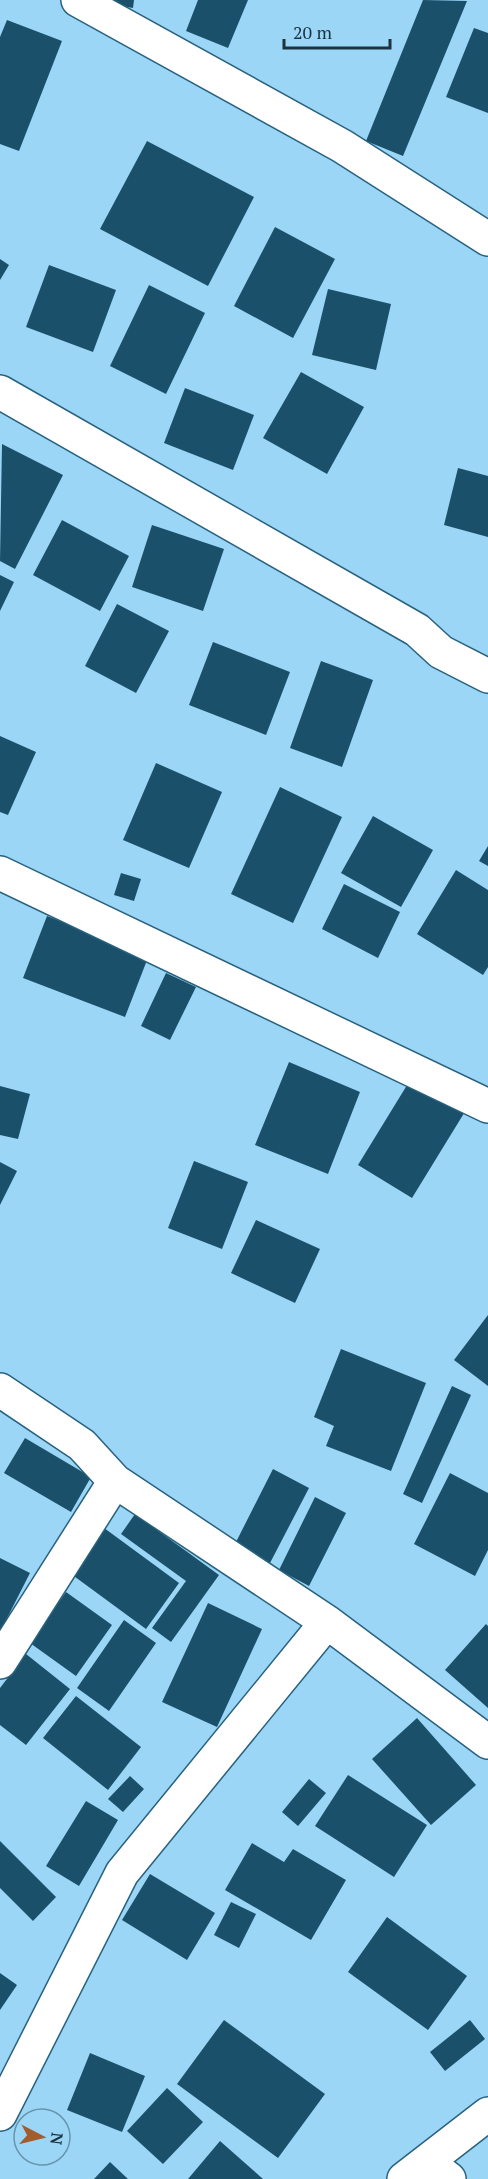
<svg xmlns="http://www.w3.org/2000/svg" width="488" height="2179" viewBox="0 0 488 2179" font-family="'PT Serif',serif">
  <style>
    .building { fill: #1b506a }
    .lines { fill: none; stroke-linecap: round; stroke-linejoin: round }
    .minor-casing { stroke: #28627f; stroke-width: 36 }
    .minor { stroke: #fff; stroke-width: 33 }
  </style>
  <rect width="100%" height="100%" fill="#9cd6f7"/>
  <!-- building -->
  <path class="building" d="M 105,0 L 134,0 L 133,8 L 105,3 Z
    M 198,0 L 248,0 L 228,48 L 186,31 Z
    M 423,0 L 467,1 L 403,156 L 366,141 Z
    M 7,20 L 62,41 L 19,151 L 0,144 L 0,37 Z
    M 474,28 L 488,33 L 488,113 L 446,97 Z
    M 147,141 L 254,197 L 208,286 L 100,229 Z
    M 275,227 L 335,259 L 293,338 L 234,306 Z
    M 0,259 L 9,265 L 0,280 Z
    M 49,265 L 116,290 L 93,352 L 26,327 Z
    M 149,285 L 205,313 L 166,394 L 110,366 Z
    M 328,289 L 391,304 L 376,370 L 312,355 Z
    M 301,372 L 364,407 L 327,474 L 263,438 Z
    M 185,388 L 254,415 L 233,470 L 164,443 Z
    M 2,444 L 63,475 L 15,569 L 0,561 Z
    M 458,468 L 488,476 L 488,537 L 444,525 Z
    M 62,520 L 129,556 L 100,611 L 33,575 Z
    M 152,525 L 224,549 L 203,611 L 132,587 Z
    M 0,575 L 14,582 L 0,611 Z
    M 117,604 L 169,631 L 136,693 L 85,666 Z
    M 213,642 L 290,672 L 266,735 L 189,705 Z
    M 321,661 L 373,680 L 342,767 L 290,748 Z
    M 0,736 L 36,752 L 8,815 L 0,812 Z
    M 156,763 L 222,792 L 189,868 L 123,840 Z
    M 280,787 L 342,817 L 293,923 L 231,894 Z
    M 373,816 L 433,850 L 401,907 L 341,873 Z
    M 488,846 L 488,866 L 479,861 Z
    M 456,870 L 488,890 L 488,967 L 483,975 L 417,934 Z
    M 121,873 L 141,879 L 134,901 L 114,895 Z
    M 344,884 L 400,912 L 378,958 L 322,929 Z
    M 47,916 L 149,955 L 125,1017 L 23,978 Z
    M 166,973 L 196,987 L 170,1040 L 141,1026 Z
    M 289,1062 L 360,1092 L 328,1174 L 255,1145 Z
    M 412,1077 L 466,1110 L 412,1198 L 358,1165 Z
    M 0,1086 L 30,1094 L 18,1139 L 0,1135 Z
    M 194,1161 L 248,1182 L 222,1249 L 168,1228 Z
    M 0,1162 L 17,1171 L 0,1205 Z
    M 256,1220 L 320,1249 L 295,1303 L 231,1273 Z
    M 488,1315 L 488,1386 L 454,1360 Z
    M 341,1349 L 426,1383 L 391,1471 L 326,1446 L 334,1426 L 314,1417 Z
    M 452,1386 L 471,1395 L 422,1503 L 403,1494 Z
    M 25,1438 L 91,1477 L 71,1512 L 4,1473 Z
    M 273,1469 L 309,1488 L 270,1563 L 235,1544 Z
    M 450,1473 L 488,1493 L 488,1550 L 475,1576 L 414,1544 Z
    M 315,1497 L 346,1513 L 309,1586 L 279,1570 Z
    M 135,1514 L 219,1575 L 171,1642 L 152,1628 L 186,1581 L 121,1534 Z
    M 100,1525 L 179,1583 L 146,1629 L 67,1571 Z
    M 0,1558 L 30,1573 L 0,1632 Z
    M 66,1592 L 112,1625 L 76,1676 L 30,1643 Z
    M 208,1603 L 262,1629 L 217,1727 L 162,1702 Z
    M 124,1620 L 156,1643 L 109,1711 L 77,1688 Z
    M 486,1624 L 488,1626 L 488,1708 L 445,1670 Z
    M 26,1654 L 70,1689 L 26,1745 L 0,1725 L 0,1688 Z
    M 76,1696 L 141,1747 L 108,1790 L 43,1738 Z
    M 417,1718 L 476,1785 L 431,1825 L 372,1759 Z
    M 348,1775 L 427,1825 L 394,1877 L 315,1826 Z
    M 130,1776 L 144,1789 L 123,1812 L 108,1799 Z
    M 309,1779 L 326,1793 L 298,1826 L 282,1812 Z
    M 86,1801 L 118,1820 L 79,1886 L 46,1866 Z
    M 0,1841 L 56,1897 L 33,1921 L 0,1888 Z
    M 252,1843 L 284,1862 L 293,1849 L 346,1880 L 311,1940 L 225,1890 Z
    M 150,1874 L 215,1913 L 187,1960 L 122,1920 Z
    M 231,1902 L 256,1914 L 239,1948 L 214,1935 Z
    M 387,1917 L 467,1976 L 428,2030 L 348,1972 Z
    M 0,1973 L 17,1985 L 0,2010 Z
    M 224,2020 L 325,2094 L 278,2158 L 177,2084 Z
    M 470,2020 L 485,2039 L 445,2071 L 430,2052 Z
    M 90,2053 L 145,2076 L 122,2132 L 67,2110 Z
    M 167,2088 L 203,2122 L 163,2164 L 127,2131 Z
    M 220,2141 L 263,2179 L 188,2179 Z
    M 110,2162 L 128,2179 L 94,2179 Z"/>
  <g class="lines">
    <!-- minor casing -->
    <g class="minor-casing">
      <path id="minor" d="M 78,0 L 342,146 L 488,239
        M 0,392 L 417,630 L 441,652 L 488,676
        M 0,873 L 488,1106
        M 0,1390 L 82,1445 L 115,1481 L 327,1622 L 488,1742
        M 0,1662 L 115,1481
        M 0,2114 L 122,1873 L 327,1622
        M 427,2162 L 449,2179
        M 404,2179 L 488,2114"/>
    </g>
    <!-- minor -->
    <use href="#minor" class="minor"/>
  </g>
  <!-- north arrow -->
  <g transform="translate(42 2137) rotate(97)"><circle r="28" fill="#9cd6f7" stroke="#6895ad" stroke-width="1.5"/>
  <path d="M0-4.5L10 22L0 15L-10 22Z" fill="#a15d2e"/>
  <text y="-9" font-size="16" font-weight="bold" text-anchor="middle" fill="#1b333f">N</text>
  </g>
  <!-- scale -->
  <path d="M284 39v9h106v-9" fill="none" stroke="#1b333f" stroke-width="3"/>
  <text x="293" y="39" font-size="18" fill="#1b333f" stroke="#9cd6f7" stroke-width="4.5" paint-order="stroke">20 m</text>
</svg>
